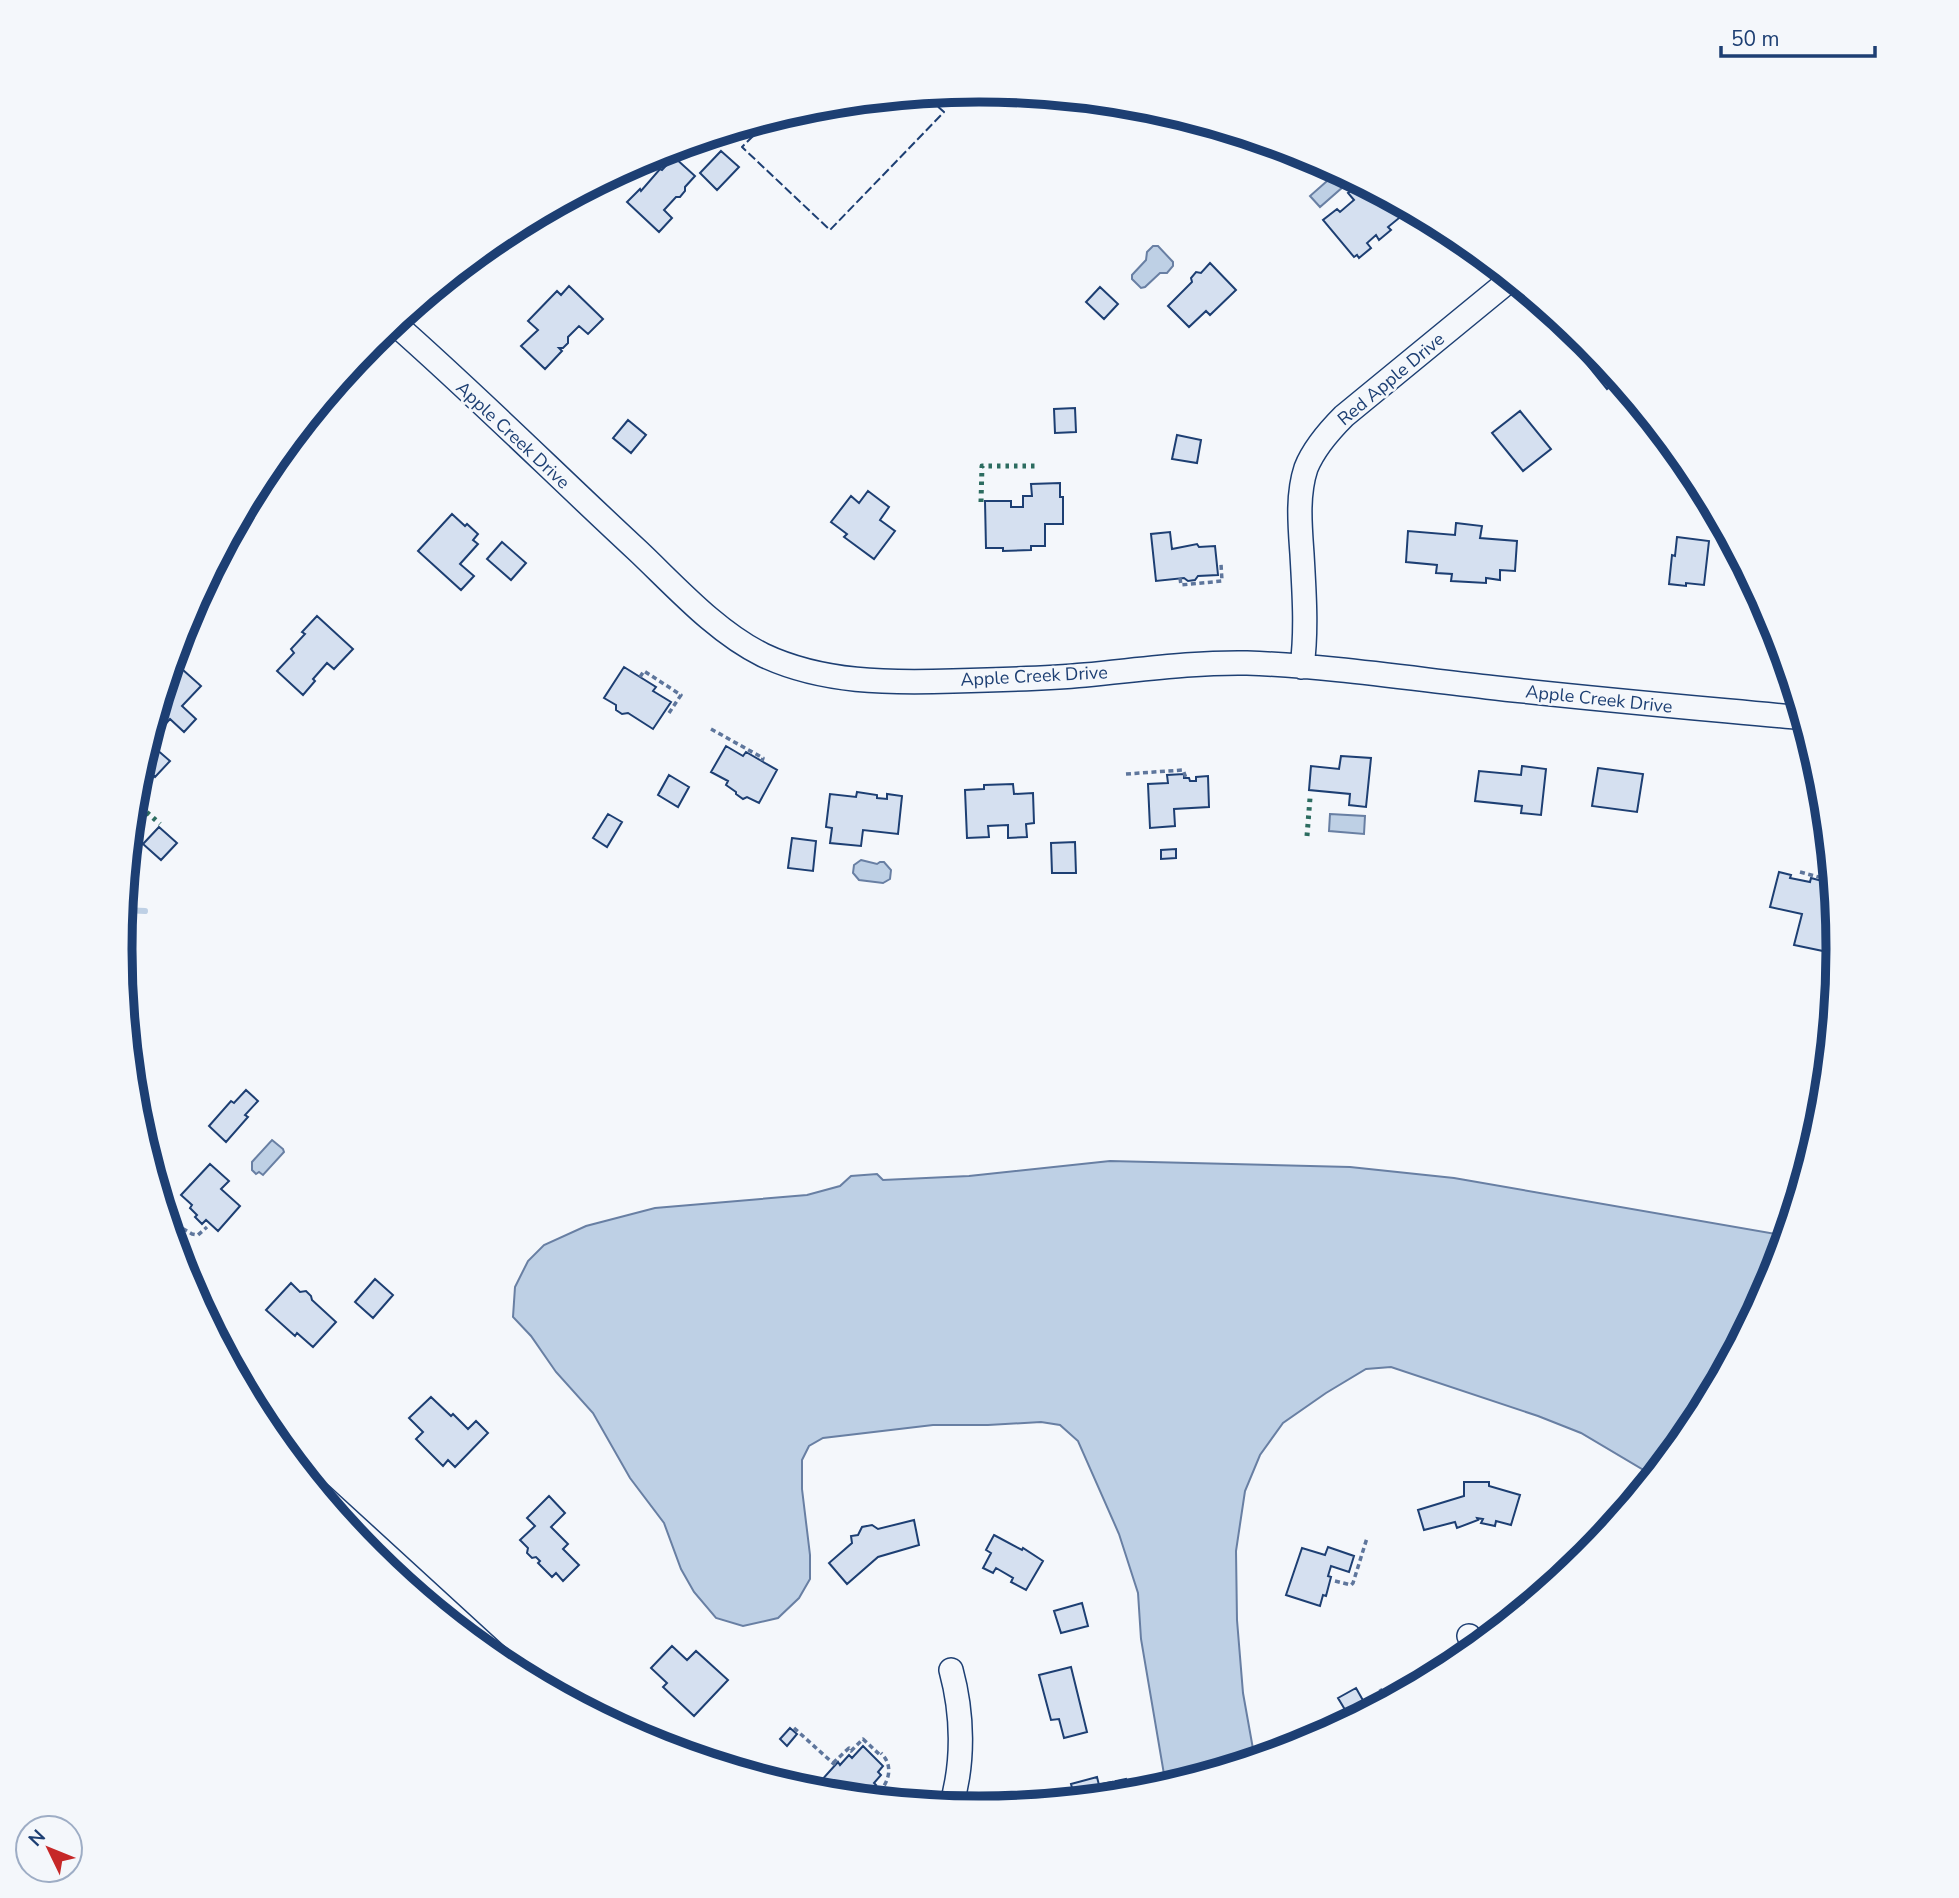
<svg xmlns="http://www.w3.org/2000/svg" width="1959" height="1898" viewBox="0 0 1959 1898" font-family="'Nunito Sans',sans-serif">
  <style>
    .water { fill: #bed0e5; stroke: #687fa3; stroke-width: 2 }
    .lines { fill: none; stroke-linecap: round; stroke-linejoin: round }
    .stream { stroke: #bed0e5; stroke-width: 6 }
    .building { fill: #d5e0f0; stroke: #1d3f73; stroke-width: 2 }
    .minor-casing { stroke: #1d3f73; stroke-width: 26 }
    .path { stroke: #5e769c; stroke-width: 3.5; stroke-dasharray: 5 3.5; stroke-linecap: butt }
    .minor { stroke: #f4f7fb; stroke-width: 23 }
    .hedge { stroke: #2c6c60; stroke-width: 5; stroke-dasharray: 3.5 5; stroke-linecap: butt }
    .fence { stroke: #1d3f73; stroke-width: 2; stroke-dasharray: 9 3.5; stroke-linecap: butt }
    .labels { text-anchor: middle; stroke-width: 5; stroke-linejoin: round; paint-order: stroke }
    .street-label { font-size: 18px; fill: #1d3f73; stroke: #f4f7fb }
    .rim { fill: none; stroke: #1d3f73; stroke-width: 9 }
  </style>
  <rect width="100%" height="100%" fill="#f4f7fb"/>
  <!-- water -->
  <path class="water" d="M 1335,174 L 1344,186 L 1320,207 L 1310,196 Z
    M 1153,246 L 1158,246 L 1173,262 L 1173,266 L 1167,273 L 1160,273 L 1145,287 L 1141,288 L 1132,279 L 1132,275 L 1146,260 L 1147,252 Z
    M 1330,814 L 1365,816 L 1364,834 L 1329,831 Z
    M 861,860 L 877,864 L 880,862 L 884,862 L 891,870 L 890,879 L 883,883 L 859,880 L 853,873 L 854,865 Z
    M 272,1140 L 283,1149 L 284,1152 L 263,1175 L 259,1172 L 256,1174 L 252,1170 L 252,1162 Z
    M 1110,1161 L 1350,1167 L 1454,1178 L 1787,1236 L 1774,1278 L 1694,1427 L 1656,1473 L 1642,1469 L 1581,1433 L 1538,1416 L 1391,1367 L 1366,1369 L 1326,1393 L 1283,1423 L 1260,1455 L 1245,1491 L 1236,1551 L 1237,1620 L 1243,1693 L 1255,1760 L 1166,1786 L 1141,1639 L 1138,1593 L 1119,1534 L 1078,1441 L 1060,1425 L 1041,1422 L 988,1425 L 933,1425 L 823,1438 L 809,1446 L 802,1460 L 802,1489 L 810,1555 L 810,1579 L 799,1598 L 778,1618 L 743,1626 L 716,1618 L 694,1592 L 681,1569 L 664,1523 L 630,1478 L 593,1413 L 556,1372 L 531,1336 L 513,1317 L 515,1287 L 528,1261 L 544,1245 L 586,1226 L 655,1208 L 807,1195 L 840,1186 L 851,1176 L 877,1174 L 883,1180 L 969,1176 Z"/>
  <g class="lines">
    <!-- stream -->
    <path class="stream" d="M 124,910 L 145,911"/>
  </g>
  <!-- building -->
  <path class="building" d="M 721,151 L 739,167 L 717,190 L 700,173 Z
    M 674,157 L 695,176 L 685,187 L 685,191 L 680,197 L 676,197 L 664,210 L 672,218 L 659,232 L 627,202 L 640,189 L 641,191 L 660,169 L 662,170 Z
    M 1361,183 L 1390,199 L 1404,214 L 1388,227 L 1391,230 L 1379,240 L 1376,235 L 1367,243 L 1371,248 L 1359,258 L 1357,255 L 1354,257 L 1323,220 L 1337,209 L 1340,212 L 1354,200 L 1348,193 Z
    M 1210,263 L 1236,290 L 1210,315 L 1206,311 L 1189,327 L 1168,306 L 1192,282 L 1191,278 L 1196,272 L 1201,273 Z
    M 569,286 L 603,319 L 588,334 L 579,326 L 568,337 L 568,343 L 563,348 L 559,348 L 562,351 L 545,369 L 521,346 L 538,330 L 528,321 L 557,291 L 561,295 Z
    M 1100,287 L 1118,304 L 1104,319 L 1086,302 Z
    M 1593,348 L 1619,380 L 1607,389 L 1581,357 Z
    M 1075,408 L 1076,432 L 1055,433 L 1054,409 Z
    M 1520,411 L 1551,449 L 1523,471 L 1492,433 Z
    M 628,420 L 646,435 L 631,453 L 613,438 Z
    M 1177,435 L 1201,440 L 1197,463 L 1172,459 Z
    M 1060,483 L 1060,497 L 1063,497 L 1063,524 L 1045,524 L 1045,546 L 1031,546 L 1031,550 L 1003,551 L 1003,548 L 986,548 L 985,501 L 1011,501 L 1011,507 L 1023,507 L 1023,496 L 1032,496 L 1031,484 Z
    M 868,491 L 889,507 L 880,520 L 895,531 L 874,559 L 844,537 L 847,534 L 831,522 L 851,496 L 859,503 Z
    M 452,514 L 465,526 L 467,524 L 478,534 L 473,540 L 478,544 L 460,564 L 474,576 L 461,590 L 418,551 Z
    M 1456,523 L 1482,526 L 1480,538 L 1517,541 L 1515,571 L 1500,570 L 1500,580 L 1486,578 L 1486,583 L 1451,581 L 1452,574 L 1436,573 L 1437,565 L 1406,562 L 1408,531 L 1455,535 Z
    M 1170,532 L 1172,549 L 1197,544 L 1199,547 L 1215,546 L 1218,575 L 1198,576 L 1195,580 L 1188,581 L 1184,578 L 1156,581 L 1151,534 Z
    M 1677,537 L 1709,541 L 1704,585 L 1686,583 L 1686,586 L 1669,584 L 1672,555 L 1675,556 Z
    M 502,542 L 526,563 L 511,580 L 487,559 Z
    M 317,616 L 353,649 L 334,669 L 327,663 L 313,679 L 315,681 L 303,695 L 277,671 L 294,653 L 291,649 L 305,634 L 302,632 Z
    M 173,661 L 201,686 L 182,706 L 196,719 L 184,732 L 170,719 L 151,740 L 149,739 Z
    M 624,667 L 656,687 L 653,691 L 671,702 L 653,729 L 628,713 L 622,714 L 616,710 L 616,705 L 604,698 Z
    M 148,742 L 170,761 L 155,777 L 142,764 Z
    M 726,746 L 743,756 L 746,752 L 777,770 L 759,803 L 747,797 L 743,799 L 736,794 L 736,792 L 726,785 L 728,781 L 711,772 Z
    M 1341,756 L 1371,758 L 1366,807 L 1349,805 L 1350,794 L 1309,790 L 1311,766 L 1339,769 Z
    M 1522,766 L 1546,769 L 1541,815 L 1521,813 L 1522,806 L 1475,801 L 1479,771 L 1521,775 Z
    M 1598,768 L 1643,774 L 1637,812 L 1592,806 Z
    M 1184,774 L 1184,778 L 1189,778 L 1190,781 L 1196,781 L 1196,777 L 1208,776 L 1209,807 L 1174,809 L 1175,826 L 1150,828 L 1148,784 L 1168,783 L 1167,775 Z
    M 669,775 L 689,787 L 678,807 L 658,795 Z
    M 1013,784 L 1014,794 L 1033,793 L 1034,823 L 1026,824 L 1027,837 L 1008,838 L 1008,825 L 988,826 L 989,837 L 967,838 L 965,790 L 984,789 L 984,785 Z
    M 857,792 L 877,795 L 877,798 L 887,799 L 887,794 L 902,796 L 898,834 L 863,830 L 861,846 L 830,843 L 832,828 L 826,827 L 830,794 L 856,797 Z
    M 608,814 L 622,822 L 607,847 L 593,838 Z
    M 159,827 L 177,843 L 161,860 L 143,844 Z
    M 792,838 L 816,841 L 813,871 L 788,868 Z
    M 1075,842 L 1076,873 L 1052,873 L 1051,843 Z
    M 1176,849 L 1176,858 L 1161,859 L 1161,850 Z
    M 1779,872 L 1791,875 L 1790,878 L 1810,882 L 1811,878 L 1826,882 L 1823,893 L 1834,896 L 1836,919 L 1835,925 L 1829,924 L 1823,951 L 1794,945 L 1802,914 L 1770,907 Z
    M 246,1090 L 258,1101 L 245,1115 L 248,1117 L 226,1142 L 209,1126 L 231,1101 L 234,1103 Z
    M 210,1164 L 229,1181 L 221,1189 L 240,1206 L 218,1231 L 206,1220 L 202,1224 L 195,1217 L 197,1215 L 190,1208 L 192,1205 L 181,1195 Z
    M 375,1279 L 393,1295 L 373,1318 L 355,1302 Z
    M 291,1283 L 300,1292 L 306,1291 L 311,1296 L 312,1300 L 336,1322 L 313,1347 L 297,1333 L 295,1336 L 266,1310 Z
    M 431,1397 L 451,1416 L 453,1414 L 468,1429 L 476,1421 L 488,1433 L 455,1467 L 448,1460 L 443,1466 L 416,1439 L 423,1432 L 409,1418 Z
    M 1464,1482 L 1489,1482 L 1489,1486 L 1520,1495 L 1511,1525 L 1496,1521 L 1495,1526 L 1481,1523 L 1483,1519 L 1477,1518 L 1478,1520 L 1457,1528 L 1455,1522 L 1424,1530 L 1418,1510 L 1464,1496 Z
    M 549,1496 L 565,1513 L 551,1527 L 568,1544 L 563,1549 L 579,1565 L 563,1581 L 556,1573 L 552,1577 L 538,1563 L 540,1561 L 536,1557 L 532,1558 L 527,1553 L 528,1548 L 520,1540 L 535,1526 L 527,1518 Z
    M 914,1520 L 919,1545 L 878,1557 L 847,1584 L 829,1563 L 852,1543 L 851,1536 L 858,1535 L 862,1527 L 872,1525 L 878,1529 Z
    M 994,1535 L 1022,1550 L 1023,1548 L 1043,1561 L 1026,1590 L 1011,1582 L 1013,1578 L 996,1568 L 993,1573 L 983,1568 L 991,1553 L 986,1550 Z
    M 1328,1547 L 1354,1556 L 1349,1572 L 1331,1566 L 1328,1576 L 1331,1577 L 1326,1596 L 1323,1595 L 1320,1606 L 1286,1595 L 1302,1548 L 1325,1555 Z
    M 1082,1603 L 1088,1626 L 1061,1633 L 1054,1611 Z
    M 672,1646 L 687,1660 L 696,1651 L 728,1680 L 694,1716 L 663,1687 L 667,1683 L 651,1668 Z
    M 1071,1667 L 1087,1732 L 1064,1738 L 1059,1719 L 1051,1720 L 1039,1675 Z
    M 1356,1688 L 1369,1711 L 1364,1714 L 1363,1711 L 1350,1718 L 1338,1698 Z
    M 790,1728 L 797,1734 L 787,1746 L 780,1739 Z
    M 863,1746 L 883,1766 L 878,1772 L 881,1775 L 874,1783 L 876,1785 L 867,1794 L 864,1791 L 858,1797 L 811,1792 L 838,1762 L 840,1765 L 849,1755 L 852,1758 Z
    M 1097,1777 L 1102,1797 L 1075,1799 L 1071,1784 Z
    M 1126,1779 L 1130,1794 L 1120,1795 L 1116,1781 Z
    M 1112,1782 L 1116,1795 L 1105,1796 L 1102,1784 Z"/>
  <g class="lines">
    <!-- minor casing -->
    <g class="minor-casing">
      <path id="minor" d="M 394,323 C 477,396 556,475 638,551 C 675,586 716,632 763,655 C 822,683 889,683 953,681 C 997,680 1041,679 1085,675 C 1139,670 1193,662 1247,663 C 1327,666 1407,678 1487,687 C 1592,699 1698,708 1804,718
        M 1302,667 C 1307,629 1304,591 1302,554 C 1300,526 1297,495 1306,468 C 1314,448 1329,431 1344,416 L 1511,279
        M 321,1495 L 511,1669
        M 1469,1636 L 1476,1649
        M 951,1670 C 963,1714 964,1763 951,1806"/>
    </g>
    <!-- path -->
    <path class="path" d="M 1180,578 L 1181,585 L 1222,581 L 1221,564
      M 640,677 L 644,671 L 681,695 L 669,713
      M 711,729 L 763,758 L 762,761
      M 1126,774 L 1183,770 L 1186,778
      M 1800,872 L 1830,880 L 1833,883
      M 168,1220 L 192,1234 L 198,1235 L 207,1227
      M 1335,1581 L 1351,1585 L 1353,1583 L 1367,1538
      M 1380,1689 L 1387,1701
      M 794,1728 L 835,1765
      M 833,1763 L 849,1748 L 851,1751 L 863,1739 L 880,1755
      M 861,1794 L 864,1797
      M 873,1798 C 887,1787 896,1768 881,1753"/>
    <!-- minor -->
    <use href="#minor" class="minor"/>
    <!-- hedge -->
    <path class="hedge" d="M 981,502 L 982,466 L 1036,466
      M 134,801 L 160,824
      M 1307,836 L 1310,798"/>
    <!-- fence -->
    <path class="fence" d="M 771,118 L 742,147 L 830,230 L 944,112 L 925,95"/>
  </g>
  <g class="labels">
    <!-- street labels -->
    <g class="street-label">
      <text transform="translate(1391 379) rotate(-40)" y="6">Red Apple Drive</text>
      <text transform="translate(513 435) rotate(43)" y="6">Apple Creek Drive</text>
      <text transform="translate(1034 676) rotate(-3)" y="6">Apple Creek Drive</text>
      <text transform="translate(1599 699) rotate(6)" y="6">Apple Creek Drive</text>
    </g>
  </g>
  <!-- crop -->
  <path d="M0 0H1959V1898H0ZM132 949a847 847 0 1 1 1694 0a847 847 0 1 1-1694 0Z" fill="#f4f7fb" fill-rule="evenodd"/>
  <path class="rim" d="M132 949a847 847 0 1 1 1694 0a847 847 0 1 1-1694 0Z"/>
  <!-- north arrow -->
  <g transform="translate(49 1849) rotate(313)"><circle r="33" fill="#f4f7fb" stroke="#9eadc5" stroke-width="2"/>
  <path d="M0-5L12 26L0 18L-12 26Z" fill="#c62828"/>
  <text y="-10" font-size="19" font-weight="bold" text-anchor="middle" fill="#1d3f73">N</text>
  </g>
  <!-- scale -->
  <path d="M1721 46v10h154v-10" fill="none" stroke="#1d3f73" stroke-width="3.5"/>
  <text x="1731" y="46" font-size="21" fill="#1d3f73" stroke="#f4f7fb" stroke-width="5" paint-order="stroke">50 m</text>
</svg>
